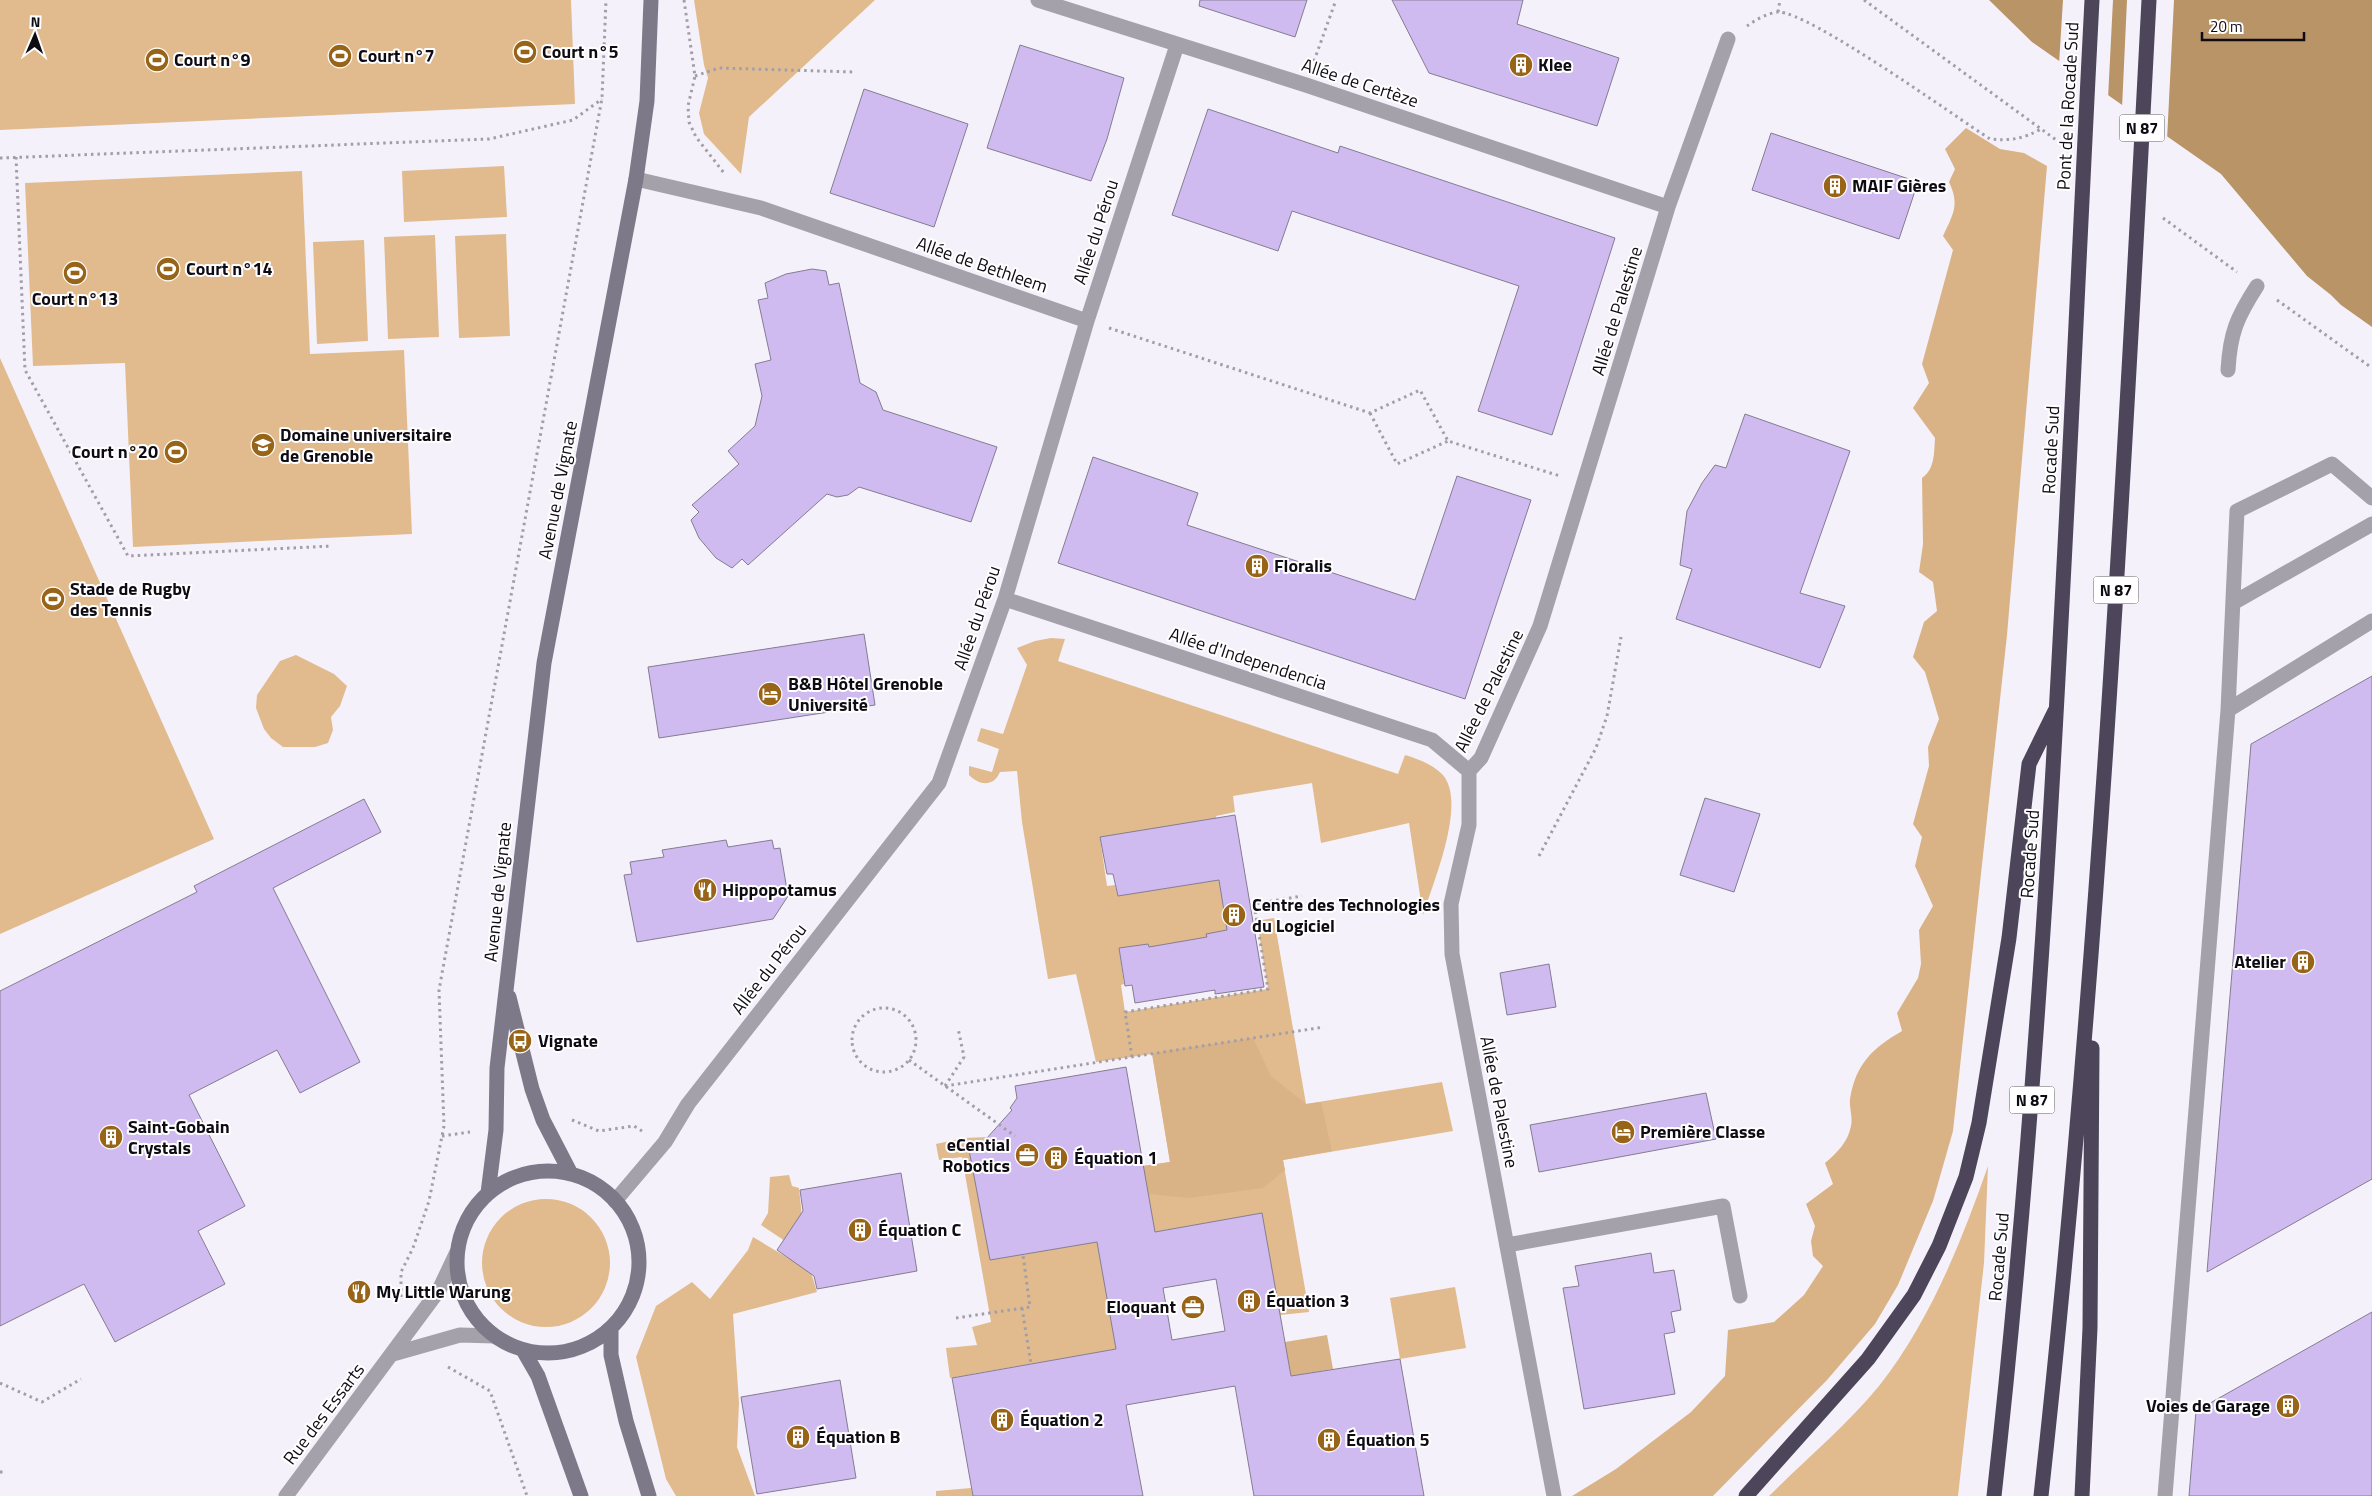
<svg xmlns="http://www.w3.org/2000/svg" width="2372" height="1496" viewBox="0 0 2372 1496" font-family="'Titillium Web',sans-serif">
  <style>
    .green { fill: #e1bb8d }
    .forest { fill: #d9b386 }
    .water { fill: #b89467 }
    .pier { fill: #f5f1fb }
    .building { fill: #cfbbf0; stroke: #847c92; fill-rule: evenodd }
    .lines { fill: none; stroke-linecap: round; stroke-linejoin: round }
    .path { stroke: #a29ea7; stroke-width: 3; stroke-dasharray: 2.5 4; stroke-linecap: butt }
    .lane { stroke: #a4a1ab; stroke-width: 15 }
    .street { stroke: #a4a1ab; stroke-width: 15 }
    .secondary { stroke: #7e7988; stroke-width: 15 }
    .highway { stroke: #4d4559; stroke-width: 15 }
    .labels { text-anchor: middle; stroke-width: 4; stroke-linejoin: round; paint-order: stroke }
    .shield { fill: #fff; stroke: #56545a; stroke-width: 1 }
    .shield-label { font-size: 16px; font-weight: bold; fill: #0e0b13 }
    .poi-label { font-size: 18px; font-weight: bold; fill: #0e0b13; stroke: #fff; text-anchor: start }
    .street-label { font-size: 18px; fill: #0e0b13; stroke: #fff }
  </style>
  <rect width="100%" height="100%" fill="#f5f1fb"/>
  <!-- green -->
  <path class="green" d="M 0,0 L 571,0 L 575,104 L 0,130 Z
    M 694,0 L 875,0 L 749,117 L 741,174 L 704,134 L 699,113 L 708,78 L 704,65 Z
    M 504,166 L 507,217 L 404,222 L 402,171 Z
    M 302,171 L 310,354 L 404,350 L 412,534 L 133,547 L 125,363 L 33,366 L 25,183 Z
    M 506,234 L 510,336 L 459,338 L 455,236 Z
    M 435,235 L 439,337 L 388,339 L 384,237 Z
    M 364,240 L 368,341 L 317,344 L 313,242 Z
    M 0,358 L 214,839 L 0,934 Z
    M 1051,638 L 1065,639 L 1058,661 L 1398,774 L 1405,755 C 1418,759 1432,764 1442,774 C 1468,801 1433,883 1423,915 L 1409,823 L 1321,843 L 1312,783 L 1233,796 L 1235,812 L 1216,816 L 1217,820 L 1209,819 L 1100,838 L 1107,886 L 1115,885 L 1118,896 L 1219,880 L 1227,930 L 1207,934 L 1207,937 L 1149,947 L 1148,944 L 1119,948 L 1124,984 L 1121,985 L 1125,1012 L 1268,989 L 1257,921 L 1274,918 L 1306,1104 L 1442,1082 L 1453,1131 L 1283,1160 L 1309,1312 L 1280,1315 L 1262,1213 L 1155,1232 L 1143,1166 L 1170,1162 L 1152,1054 L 1096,1062 L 1076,974 L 1048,979 L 1022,822 L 1017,771 L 1000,772 C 993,788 979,785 969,775 L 969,766 L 992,772 L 999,749 L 977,741 L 981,728 L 1003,734 L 1027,665 L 1017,648 L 1035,641 Z
    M 296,655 L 334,674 L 347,686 L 340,706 L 331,717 L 333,730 L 328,743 L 315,747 L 283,747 L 271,738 L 264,729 L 256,708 L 257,695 L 280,661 Z
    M 988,1137 L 978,1148 L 969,1150 L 990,1260 L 1097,1242 L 1116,1349 L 950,1378 L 946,1348 L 977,1345 L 972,1327 L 991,1322 L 962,1157 L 939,1160 L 936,1144 L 963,1138 Z
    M 1988,1166 L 1984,1263 L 1958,1496 L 1769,1496 C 1805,1460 1847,1425 1879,1386 C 1930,1321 1961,1243 1988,1166 Z
    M 789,1175 L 792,1186 L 799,1188 L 806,1256 L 817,1292 L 733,1314 L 739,1403 L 737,1447 L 755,1496 L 676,1496 L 666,1479 L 636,1357 L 656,1306 L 692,1282 L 710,1299 L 748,1250 L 753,1237 L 793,1261 L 800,1251 L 761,1225 L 768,1213 L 770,1177 Z
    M482 1263a64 64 0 1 1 128 0a64 64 0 1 1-128 0Z
    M 1455,1287 L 1466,1348 L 1400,1359 L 1390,1298 Z
    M 971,1488 L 973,1496 L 936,1496 L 936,1491 Z"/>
  <!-- forest -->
  <path class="forest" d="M 1966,128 L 2000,149 L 2024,153 L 2047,166 L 2007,635 L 1953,1131 L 1933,1201 L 1898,1285 L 1875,1324 L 1827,1380 L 1713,1496 L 1572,1496 L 1616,1469 L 1691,1412 L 1725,1376 L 1728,1330 L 1774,1322 L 1804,1295 L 1823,1266 L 1813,1256 L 1811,1241 L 1815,1226 L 1806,1204 L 1833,1184 L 1825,1163 C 1837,1153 1848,1142 1851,1126 C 1853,1117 1849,1108 1850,1099 C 1856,1063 1873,1048 1902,1031 L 1897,1013 L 1918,978 L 1921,964 L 1919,930 L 1933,906 L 1915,866 L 1922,837 L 1913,824 L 1929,766 L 1928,747 L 1939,719 L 1925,672 L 1913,657 L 1924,622 L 1937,611 L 1933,582 L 1919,572 L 1923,544 L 1922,478 C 1935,469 1934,453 1935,438 L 1913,408 L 1929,383 L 1922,364 L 1953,250 L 1943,236 C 1953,214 1960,205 1949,182 L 1955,169 L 1945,149 Z
    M 1253,1038 L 1271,1076 L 1306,1104 L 1321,1102 L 1332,1151 L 1283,1160 L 1285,1170 L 1263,1188 L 1189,1198 L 1148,1194 L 1143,1166 L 1170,1162 L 1152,1053 Z
    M 1327,1335 L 1333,1369 L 1291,1376 L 1285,1342 Z"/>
  <!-- water -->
  <path class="water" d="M 1989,0 L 2372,0 L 2372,327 L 2341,305 L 2331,295 L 2307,276 L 2221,174 L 2032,42 Z"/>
  <!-- pier -->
  <path class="pier" d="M 2063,0 L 2113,0 L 2108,99 L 2059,64 Z
    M 2127,0 L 2174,0 L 2167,140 L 2122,108 Z"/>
  <!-- building -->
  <path class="building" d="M 1200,0 L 1307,0 L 1295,37 L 1199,6 Z
    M 1392,0 L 1523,0 L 1517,24 L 1619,58 L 1597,126 L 1429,73 Z
    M 1020,45 L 1124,78 L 1107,139 L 1091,181 L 987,148 Z
    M 864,89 L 968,124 L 934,227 L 830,193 Z
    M 1208,109 L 1338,153 L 1340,146 L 1615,238 L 1552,435 L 1478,411 L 1519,286 L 1292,211 L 1278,251 L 1172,215 Z
    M 1771,133 L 1918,182 L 1899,239 L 1752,190 Z
    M 812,269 L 826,271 L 829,285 L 839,283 L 860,383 L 876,392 L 883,410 L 997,447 L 971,522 L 859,487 L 848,495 L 837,497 L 827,494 L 748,565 L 742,559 L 732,568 L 716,558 L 699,538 L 691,520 L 699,512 L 692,505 L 739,464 L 728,451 L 755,426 L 762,396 L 755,364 L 771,360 L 758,300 L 768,298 L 765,283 L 786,274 Z
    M 1745,414 L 1850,451 L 1800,593 L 1845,606 L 1820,668 L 1676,619 L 1692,569 L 1680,565 L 1687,511 L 1702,483 L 1715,465 L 1726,468 Z
    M 1093,457 L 1198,493 L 1187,525 L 1415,600 L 1457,476 L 1531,500 L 1465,699 L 1058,563 Z
    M 864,634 L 875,705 L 659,738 L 648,667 Z
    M 2372,676 L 2372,1179 L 2207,1272 L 2251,744 Z
    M 1705,798 L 1760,814 L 1734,892 L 1680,875 Z
    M 364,799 L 381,832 L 273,888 L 360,1062 L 300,1093 L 277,1050 L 189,1095 L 245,1206 L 198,1231 L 225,1284 L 115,1342 L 84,1284 L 0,1326 L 0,991 L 197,892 L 194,886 Z
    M 1235,815 L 1264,987 L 1215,994 L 1215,990 L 1135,1003 L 1132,985 L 1125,986 L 1119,948 L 1148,944 L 1149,947 L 1207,937 L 1206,934 L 1227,930 L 1219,880 L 1118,896 L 1113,874 L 1107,874 L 1100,837 Z
    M 726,840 L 728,847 L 772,840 L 774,849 L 780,848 L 788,896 L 773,919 L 637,942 L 624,875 L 632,874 L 630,862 L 664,857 L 662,850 Z
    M 1549,964 L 1556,1007 L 1507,1015 L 1500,973 Z
    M 1126,1067 L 1155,1232 L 1262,1213 L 1291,1376 L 1400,1359 L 1424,1496 L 1254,1496 L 1235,1386 L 1126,1405 L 1143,1496 L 973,1496 L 952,1378 L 1116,1349 L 1097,1242 L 990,1260 L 969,1150 L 978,1148 L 1012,1110 L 1010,1108 L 1017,1098 L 1015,1086 ZM 1216,1279 L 1225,1331 L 1172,1340 L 1163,1288 Z
    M 1706,1093 L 1716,1139 L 1539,1172 L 1530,1125 Z
    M 901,1173 L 917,1271 L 817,1289 L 814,1276 L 777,1250 L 803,1211 L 800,1190 Z
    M 1651,1253 L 1654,1273 L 1674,1270 L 1681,1310 L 1671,1312 L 1675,1332 L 1664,1334 L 1675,1394 L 1584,1409 L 1563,1288 L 1579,1286 L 1575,1266 Z
    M 2372,1312 L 2372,1496 L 2189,1496 L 2196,1411 Z
    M 840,1380 L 856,1478 L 757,1494 L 741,1397 Z"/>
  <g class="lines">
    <!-- path -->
    <path class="path" d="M 684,0 L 695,76 L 688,106 L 689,122 L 696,137 L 724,173
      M 1864,0 L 2059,142
      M 1778,12 L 1780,0
      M 1747,26 C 1755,20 1768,13 1778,12 C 1808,11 1956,117 1990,139 C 2010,141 2023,139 2041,129
      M 1314,61 L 1336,0
      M 695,76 L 719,68 L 854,72
      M 16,157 L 25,370 L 128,556 L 332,546
      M 0,158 L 489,139 L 573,120 L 602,99
      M 2163,218 L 2237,272
      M 2277,300 L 2372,368
      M 1109,328 L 1370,413 L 1420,390 L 1448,441 L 1560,476
      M 1370,413 L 1397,464 L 1448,441
      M 1539,856 L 1596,748 L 1607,716 L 1621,637
      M852 1040a32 32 0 1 1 64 0a32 32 0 1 1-64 0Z
      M 1132,1057 L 1125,1012 L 1268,989 L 1254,904 L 1302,896
      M 909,1060 L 1015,1136
      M 945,1086 L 1324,1027
      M 945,1086 L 964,1057 L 958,1028
      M 572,1120 L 599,1131 L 634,1126 L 642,1131
      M 442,1136 L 470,1132
      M 401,1297 L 401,1272 L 413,1248 L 429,1201 L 444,1126 L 439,990 L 602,98 L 606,0
      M 1022,1308 L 1031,1364
      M 956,1318 L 1030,1307 L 1023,1255
      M 448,1367 L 490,1391 L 527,1496
      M 0,1383 L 42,1402 L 81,1379
      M 0,1472 L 6,1472"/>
    <!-- lane -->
    <path class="lane" d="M 2228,370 C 2230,333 2237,317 2257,286
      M 2372,498 L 2332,464 L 2237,511 L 2228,710 L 2372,621
      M 2233,603 L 2372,524
      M 1507,1245 L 1723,1206 L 1740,1296
      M 2165,1496 L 2228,710"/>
    <!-- street -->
    <path class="street" d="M 1038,0 L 1306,85 L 1668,207
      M 636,179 L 761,208 L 1087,321
      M 1005,599 L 1432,740 L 1469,771
      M 615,1201 L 665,1142 L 688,1104 L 939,783 L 1005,599 L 1087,321 L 1177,45
      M 393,1354 L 460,1335 L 494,1336
      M 286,1496 L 439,1290 L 457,1252
      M 1554,1496 L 1452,954 L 1451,904 L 1469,825 L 1469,771 L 1481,758 L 1540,626 L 1668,207 L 1728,39"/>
    <!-- secondary -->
    <path class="secondary" d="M 509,997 L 532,1089 L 543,1120 L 571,1174
      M457 1262a91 91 0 1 1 182 0a91 91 0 1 1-182 0Z
      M 488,1193 L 496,1130 L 497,1068 L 544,663 L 636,179 L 647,101 L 651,0
      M 611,1328 L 611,1355 L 626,1421 L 649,1496
      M 523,1350 L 538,1376 L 581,1496"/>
    <!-- highway -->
    <path class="highway" d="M 1746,1496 L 1868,1359 L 1914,1295 L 1939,1246 L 1966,1177 L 1979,1123 L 2009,938 L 2029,764 L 2055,711
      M 1994,1496 C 2050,999 2066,499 2092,0
      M 2041,1496 C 2096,999 2123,499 2149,0
      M 2082,1496 L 2090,1328 L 2092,1048"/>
  </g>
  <!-- icons -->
  <defs>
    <g id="stadium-disc" transform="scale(1.25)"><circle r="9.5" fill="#976418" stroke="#fff"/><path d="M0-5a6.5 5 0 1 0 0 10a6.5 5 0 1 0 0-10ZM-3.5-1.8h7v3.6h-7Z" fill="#fff"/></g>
    <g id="building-disc" transform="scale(1.25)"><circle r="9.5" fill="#976418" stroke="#fff"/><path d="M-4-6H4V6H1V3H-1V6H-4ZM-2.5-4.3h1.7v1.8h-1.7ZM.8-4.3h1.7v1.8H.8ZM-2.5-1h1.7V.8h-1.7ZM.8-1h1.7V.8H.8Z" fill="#fff"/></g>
    <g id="university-disc" transform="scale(1.25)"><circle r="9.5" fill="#976418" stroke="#fff"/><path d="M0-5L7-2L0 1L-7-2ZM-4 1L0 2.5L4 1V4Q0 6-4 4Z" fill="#fff"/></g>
    <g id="hotel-disc" transform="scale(1.25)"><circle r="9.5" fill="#976418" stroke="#fff"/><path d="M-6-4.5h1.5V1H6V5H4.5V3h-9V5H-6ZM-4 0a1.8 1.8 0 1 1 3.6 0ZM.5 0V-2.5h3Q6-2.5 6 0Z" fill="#fff"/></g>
    <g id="restaurant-disc" transform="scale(1.25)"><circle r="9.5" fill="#976418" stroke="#fff"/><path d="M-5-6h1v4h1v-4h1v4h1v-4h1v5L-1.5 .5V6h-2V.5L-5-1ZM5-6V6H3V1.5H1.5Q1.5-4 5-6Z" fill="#fff"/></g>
    <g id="bus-disc" transform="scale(1.25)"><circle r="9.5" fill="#976418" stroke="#fff"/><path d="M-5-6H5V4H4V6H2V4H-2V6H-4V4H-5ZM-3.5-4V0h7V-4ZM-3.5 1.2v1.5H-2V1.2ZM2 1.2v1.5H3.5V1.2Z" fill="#fff"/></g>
    <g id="office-disc" transform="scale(1.25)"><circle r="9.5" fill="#976418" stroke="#fff"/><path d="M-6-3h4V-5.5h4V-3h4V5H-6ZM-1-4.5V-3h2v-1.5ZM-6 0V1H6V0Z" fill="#fff"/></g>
  </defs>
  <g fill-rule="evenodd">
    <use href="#stadium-disc" x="525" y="52"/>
    <use href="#stadium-disc" x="340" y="56"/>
    <use href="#stadium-disc" x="157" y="60"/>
    <use href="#building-disc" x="1521" y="65"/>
    <use href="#building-disc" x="1835" y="186"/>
    <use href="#stadium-disc" x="168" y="269"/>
    <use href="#stadium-disc" x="75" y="273"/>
    <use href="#university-disc" x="263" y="445"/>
    <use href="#stadium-disc" x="176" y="452"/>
    <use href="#building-disc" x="1257" y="566"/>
    <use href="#stadium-disc" x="53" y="599"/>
    <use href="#hotel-disc" x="770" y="694"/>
    <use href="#restaurant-disc" x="705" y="890"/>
    <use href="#building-disc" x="1234" y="915"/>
    <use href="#building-disc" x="2303" y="962"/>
    <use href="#bus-disc" x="520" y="1041"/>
    <use href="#hotel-disc" x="1623" y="1132"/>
    <use href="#building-disc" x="111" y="1137"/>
    <use href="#office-disc" x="1027" y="1155"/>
    <use href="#building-disc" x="1056" y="1158"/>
    <use href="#building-disc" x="860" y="1230"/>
    <use href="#restaurant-disc" x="359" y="1292"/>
    <use href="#building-disc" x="1249" y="1301"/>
    <use href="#office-disc" x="1193" y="1307"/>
    <use href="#building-disc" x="2288" y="1406"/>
    <use href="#building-disc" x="1002" y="1420"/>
    <use href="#building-disc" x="798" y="1437"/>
    <use href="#building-disc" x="1329" y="1440"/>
  </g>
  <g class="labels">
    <!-- shield labels -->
    <g class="shield">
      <rect x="2119.5" y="114.5" width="45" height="27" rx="4"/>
      <rect x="2093.5" y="576.5" width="45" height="27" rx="4"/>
      <rect x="2009.5" y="1086.5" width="45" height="27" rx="4"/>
    </g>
    <g class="shield-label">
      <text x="2142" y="134">N 87</text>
      <text x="2116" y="596">N 87</text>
      <text x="2032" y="1106">N 87</text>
    </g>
    <!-- poi labels -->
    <g class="poi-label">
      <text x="542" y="58">Court n°5</text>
      <text x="358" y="62">Court n°7</text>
      <text x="174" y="66">Court n°9</text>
      <text x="1538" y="71">Klee</text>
      <text x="1852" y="192">MAIF Gières</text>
      <text x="186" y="275">Court n°14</text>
      <text x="75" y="305" text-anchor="middle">Court n°13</text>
      <text x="280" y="441">Domaine universitaire<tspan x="280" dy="21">de Grenoble</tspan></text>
      <text x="158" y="458" text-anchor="end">Court n°20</text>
      <text x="1274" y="572">Floralis</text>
      <text x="70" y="595">Stade de Rugby<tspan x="70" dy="21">des Tennis</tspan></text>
      <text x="788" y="690">B&amp;B Hôtel Grenoble<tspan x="788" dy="21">Université</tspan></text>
      <text x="722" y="896">Hippopotamus</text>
      <text x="1252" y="911">Centre des Technologies<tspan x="1252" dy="21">du Logiciel</tspan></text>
      <text x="2286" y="968" text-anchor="end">Atelier</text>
      <text x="538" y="1047">Vignate</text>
      <text x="128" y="1133">Saint-Gobain<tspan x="128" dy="21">Crystals</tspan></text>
      <text x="1640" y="1138">Première Classe</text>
      <text x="1010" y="1151" text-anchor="end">eCential<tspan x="1010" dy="21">Robotics</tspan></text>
      <text x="1074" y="1164">Équation 1</text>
      <text x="878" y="1236">Équation C</text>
      <text x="376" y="1298">My Little Warung</text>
      <text x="1266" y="1307">Équation 3</text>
      <text x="1176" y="1313" text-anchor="end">Eloquant</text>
      <text x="2270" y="1412" text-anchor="end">Voies de Garage</text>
      <text x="1020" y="1426">Équation 2</text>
      <text x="816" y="1443">Équation B</text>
      <text x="1346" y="1446">Équation 5</text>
    </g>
    <!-- street labels -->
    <g class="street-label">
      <text transform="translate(1360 83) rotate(18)" y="6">Allée de Certèze</text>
      <text transform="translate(2068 106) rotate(-87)" y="6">Pont de la Rocade Sud</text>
      <text transform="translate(1096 232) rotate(-72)" y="6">Allée du Pérou</text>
      <text transform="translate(982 265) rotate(19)" y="6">Allée de Bethleem</text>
      <text transform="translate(1617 311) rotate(-73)" y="6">Allée de Palestine</text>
      <text transform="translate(2051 450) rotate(-87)" y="6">Rocade Sud</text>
      <text transform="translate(558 490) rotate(-79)" y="6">Avenue de Vignate</text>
      <text transform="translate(977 618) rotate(-71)" y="6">Allée du Pérou</text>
      <text transform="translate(1248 659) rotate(18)" y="6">Allée d'Independencia</text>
      <text transform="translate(1489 691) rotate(-64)" y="6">Allée de Palestine</text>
      <text transform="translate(2030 854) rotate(-86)" y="6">Rocade Sud</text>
      <text transform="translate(498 892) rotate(-84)" y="6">Avenue de Vignate</text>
      <text transform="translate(769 969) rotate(-52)" y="6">Allée du Pérou</text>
      <text transform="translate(1499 1102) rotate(79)" y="6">Allée de Palestine</text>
      <text transform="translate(1999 1257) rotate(-85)" y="6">Rocade Sud</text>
      <text transform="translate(324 1414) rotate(-53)" y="6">Rue des Essarts</text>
    </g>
  </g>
  <!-- north arrow -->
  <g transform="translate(35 35) rotate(2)" stroke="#ffffff" stroke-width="4" paint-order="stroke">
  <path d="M0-4L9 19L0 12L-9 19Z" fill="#0e0b13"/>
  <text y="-8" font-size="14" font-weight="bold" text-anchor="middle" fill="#0e0b13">N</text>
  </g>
  <!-- scale -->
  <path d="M2202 32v8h102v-8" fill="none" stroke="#0e0b13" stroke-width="2.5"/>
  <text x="2210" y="32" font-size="15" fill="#0e0b13" stroke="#ffffff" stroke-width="4" paint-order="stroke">20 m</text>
</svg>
